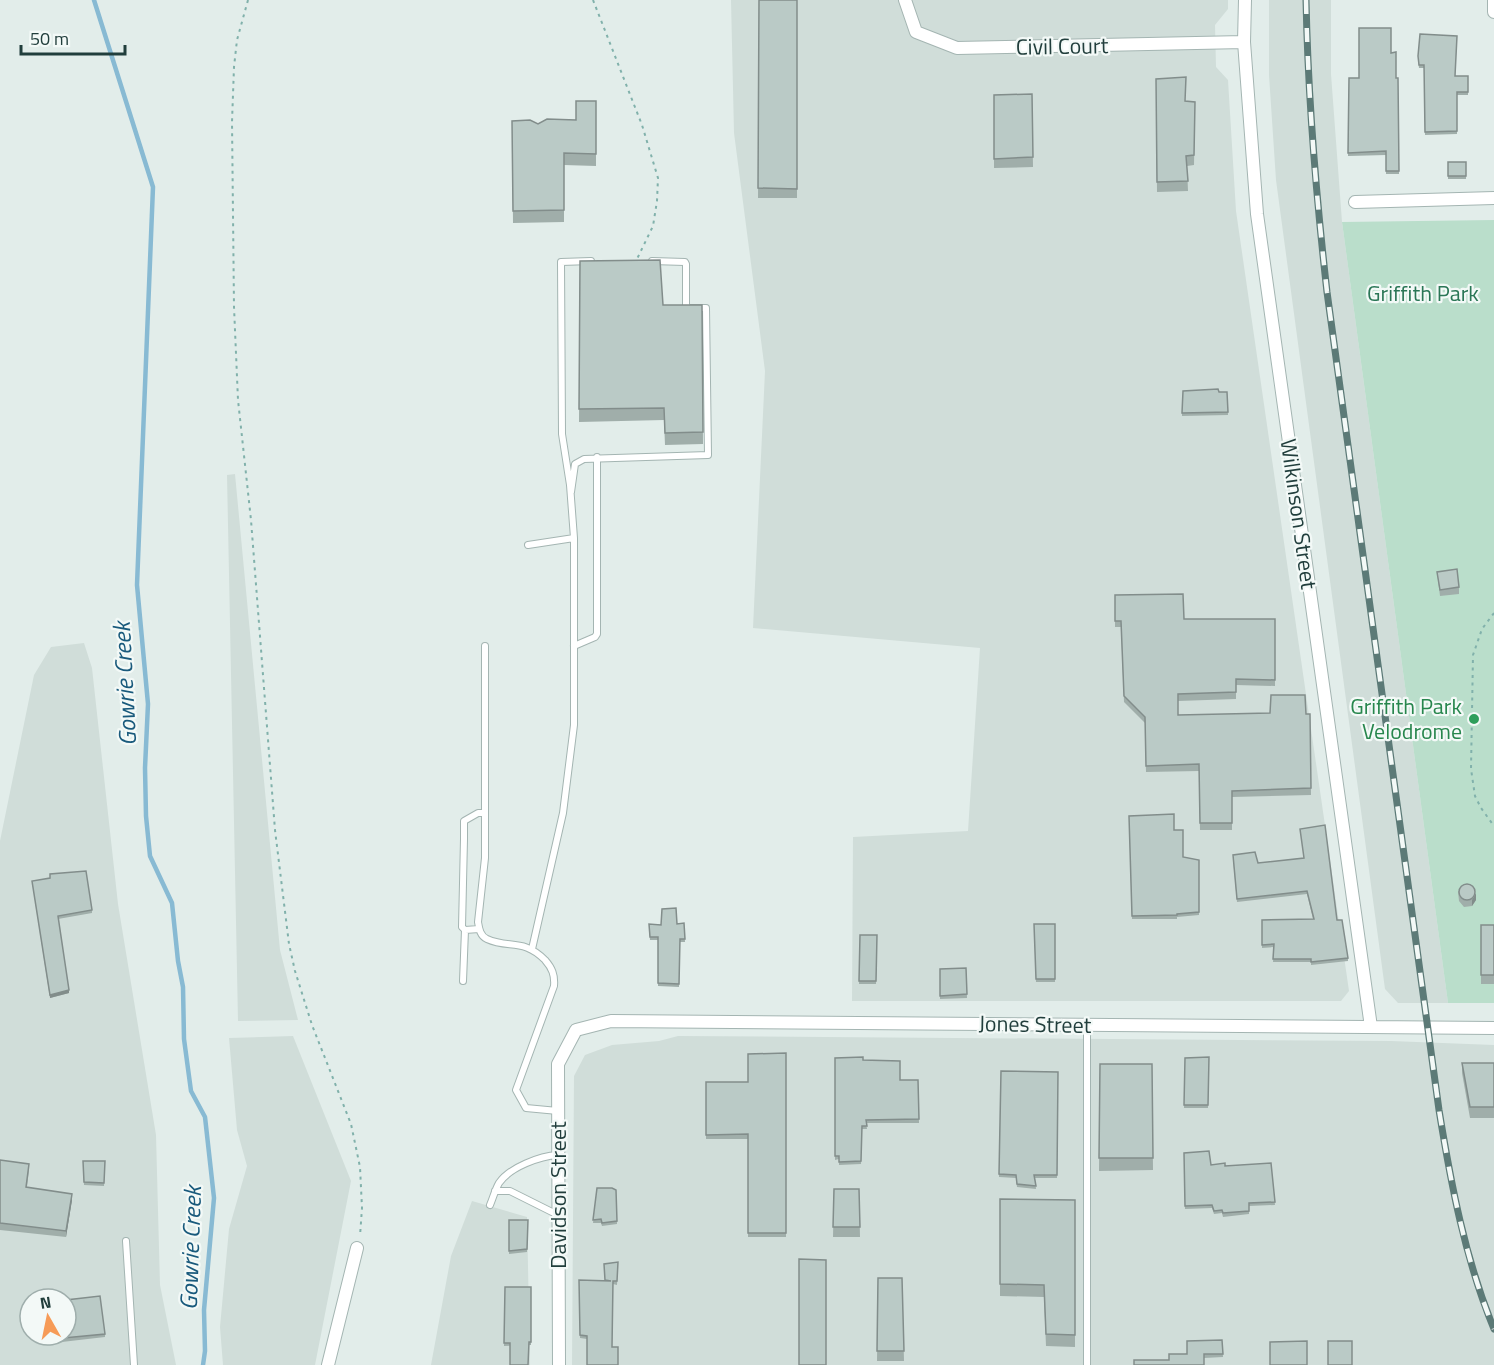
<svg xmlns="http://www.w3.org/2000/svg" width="1494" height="1365" viewBox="0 0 1494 1365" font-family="'Titillium Web',sans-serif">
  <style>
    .built { fill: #d0ddd9; fill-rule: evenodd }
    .green { fill: #badecb }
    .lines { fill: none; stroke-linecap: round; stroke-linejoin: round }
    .stream { stroke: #88bad3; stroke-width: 4.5 }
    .lane-casing { stroke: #a4b5b2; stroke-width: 8 }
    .street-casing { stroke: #a4b5b2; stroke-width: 14 }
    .path { stroke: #81b1ab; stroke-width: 2; stroke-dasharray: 3 4.5; stroke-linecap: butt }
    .lane { stroke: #fff; stroke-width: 6 }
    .street { stroke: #fff; stroke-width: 12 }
    .rail-casing { stroke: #5c7a77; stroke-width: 7 }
    .rail { stroke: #f3f9f7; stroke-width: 4.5; stroke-dasharray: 14; stroke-linecap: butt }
    .wall { fill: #a0aeaa }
    .shaded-wall { fill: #828d8b }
    .building { fill: #bacac6; stroke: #828d8b; stroke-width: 1.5 }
    .leisure-dot { fill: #2e9e5b; stroke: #f3f9f7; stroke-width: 2 }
    .labels { text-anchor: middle; stroke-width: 4.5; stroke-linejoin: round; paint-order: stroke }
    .street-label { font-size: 22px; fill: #213e3c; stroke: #f3f9f7 }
    .park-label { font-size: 22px; fill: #2a7656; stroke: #f3f9f7 }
    .leisure-label { font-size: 22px; fill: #27864d; stroke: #f3f9f7; text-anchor: end }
    .water-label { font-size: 24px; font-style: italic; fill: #195a7c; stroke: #f3f9f7 }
  </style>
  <rect width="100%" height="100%" fill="#e2edea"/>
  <!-- built -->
  <path class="built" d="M 731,0 L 1228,0 L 1228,9 L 1215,25 L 1216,67 L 1228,80 L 1236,211 L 1349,991 L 1341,1001 L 852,1001 L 853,837 L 968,831 L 980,648 L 753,628 L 765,371 L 734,133 Z
    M 1269,0 L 1331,0 L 1331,74 L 1342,222 L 1448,1003 L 1398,1003 L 1385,989 L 1276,180 L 1269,75 Z
    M 235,474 L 280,950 L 298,1020 L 238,1021 L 227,475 Z
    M 84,643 L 92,668 L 118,904 L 156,1135 L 160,1285 L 176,1365 L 0,1365 L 0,841 L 34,675 L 51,647 ZM 30,1299 L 66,1299 L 66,1335 L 30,1335 Z
    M 293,1036 L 351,1181 L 315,1365 L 223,1365 L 220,1327 L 229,1229 L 247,1166 L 237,1130 L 229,1038 Z
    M 678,1036 L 1391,1041 L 1494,1045 L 1494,1365 L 572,1365 L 574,1076 L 585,1055 L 612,1045 L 659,1041 Z
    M 472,1201 L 527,1217 L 530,1365 L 431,1365 L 451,1256 Z"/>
  <!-- green -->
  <path class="green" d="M 1494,220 L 1494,1003 L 1448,1003 L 1342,222 Z"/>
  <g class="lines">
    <!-- stream -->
    <path class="stream" d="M 94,0 L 153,187 L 137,585 L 148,704 L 145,768 L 146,816 L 150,856 L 172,903 L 178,961 L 183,987 L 184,1039 L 191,1091 L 205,1117 L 214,1198 L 204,1310 L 205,1351 L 203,1365"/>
    <!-- lane casing -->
    <g class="lane-casing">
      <path id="lane" d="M 571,492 L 575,464 L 584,459 L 708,455 L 706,308 L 688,308 L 686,305 L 686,264 L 685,262 L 652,261
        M 528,545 L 574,538
        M 485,646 L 485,858 L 478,922 C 479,928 480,936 487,939 C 509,949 523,938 545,960 C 552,968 555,975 554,986 L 516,1090 L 526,1108 L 558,1111
        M 574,646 L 595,637 L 597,634 L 597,457
        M 479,929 L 465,930 L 462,927 L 464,839 L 464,821 L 478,813 L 485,813
        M 532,949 L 563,813 L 574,725 L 574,538 L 570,485 L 562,434 L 561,262 L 591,261
        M 463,981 L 465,930
        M 1087,1025 L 1087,1365
        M 495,1191 L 510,1191 L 558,1215
        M 490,1205 C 493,1198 495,1190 499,1183 C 510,1167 540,1156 558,1155
        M 126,1241 L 134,1365"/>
    </g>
    <!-- street casing -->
    <g class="street-casing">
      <path id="street" d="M 905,0 L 916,32 L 957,48 L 1244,42
        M 1245,0 L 1244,42 L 1257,214 L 1371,1027
        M 1494,0 L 1494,12
        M 1355,202 L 1494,198
        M 328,1365 L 357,1248
        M 559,1365 L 558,1064 L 576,1030 L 611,1021 L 1494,1028"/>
    </g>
    <!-- path -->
    <path class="path" d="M 248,0 L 237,40 L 234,67 L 232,122 L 234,307 L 238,400 L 251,520 L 275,830 L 289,944 L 295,971 L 312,1025 L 351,1124 L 360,1167 L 362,1208 L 360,1236
      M 593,0 L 642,125 L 658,178 L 657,201 L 653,226 L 636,261
      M 1494,613 L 1482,629 L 1473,655 L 1471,769 L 1475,796 L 1481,808 L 1494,826"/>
    <!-- lane -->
    <use href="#lane" class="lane"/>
    <!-- street -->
    <use href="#street" class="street"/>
    <!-- rail casing -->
    <g class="rail-casing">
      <path id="rail" d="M 1306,0 C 1308,98 1316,195 1327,292 L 1439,1110 C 1451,1184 1465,1259 1494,1329"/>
    </g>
    <!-- rail -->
    <use href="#rail" class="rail"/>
  </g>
  <!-- wall -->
  <path class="wall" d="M 759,0 L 797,0 L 797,198 L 758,198 Z
    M 1391,53 L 1396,78 L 1398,78 L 1399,174 L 1386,174 L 1386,155 L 1348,156 L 1349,78 L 1359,78 Z
    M 1418,59 L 1456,76 L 1468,92 L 1468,95 L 1457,95 L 1457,134 L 1425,135 L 1424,68 L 1419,68 Z
    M 1156,79 L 1185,101 L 1195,102 L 1194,165 L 1187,166 L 1188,191 L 1157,192 Z
    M 1032,94 L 1033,167 L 994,168 L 994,95 Z
    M 596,101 L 596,166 L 564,165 L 564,222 L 513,223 L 512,121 L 538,124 L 576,120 Z
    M 1448,162 L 1466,162 L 1466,179 L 1448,179 Z
    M 580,261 L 663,305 L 702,305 L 703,444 L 665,445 L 664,420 L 579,422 Z
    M 1219,392 L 1227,392 L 1228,415 L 1182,416 L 1182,413 Z
    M 1437,572 L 1459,587 L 1459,594 L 1440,596 Z
    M 1115,595 L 1184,619 L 1275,619 L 1275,686 L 1236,685 L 1236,699 L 1178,701 L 1178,715 L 1310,714 L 1311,795 L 1232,797 L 1232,830 L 1200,830 L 1199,771 L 1146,772 L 1145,723 L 1124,702 L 1121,627 L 1115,627 Z
    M 1129,816 L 1174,830 L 1183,857 L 1199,860 L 1199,915 L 1177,917 L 1177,919 L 1132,919 Z
    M 1233,858 L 1258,863 L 1303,858 L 1337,920 L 1348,958 L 1348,961 L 1311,965 L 1311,962 L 1273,962 L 1274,947 L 1262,948 L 1262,920 L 1313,919 L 1307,894 L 1237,902 Z
    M 32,881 L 92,910 L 92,913 L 58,919 L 69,993 L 50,998 Z
    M 1458,891 L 1476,900 L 1472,906 L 1464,907 L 1459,901 Z
    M 684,923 L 685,942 L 680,942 L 679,987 L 658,986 L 658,940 L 650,940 L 649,924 L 661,925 Z
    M 1034,924 L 1055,924 L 1055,982 L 1036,982 Z
    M 1481,925 L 1494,925 L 1494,984 L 1481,984 Z
    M 860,935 L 877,935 L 876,984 L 859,984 Z
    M 966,968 L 967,998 L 940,999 L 940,969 Z
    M 786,1053 L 786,1237 L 748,1237 L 748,1139 L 706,1139 L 706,1082 L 748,1082 Z
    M 1209,1057 L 1208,1108 L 1184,1108 L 1185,1058 Z
    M 835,1058 L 863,1060 L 900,1080 L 918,1080 L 919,1123 L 866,1123 L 867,1129 L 862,1129 L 861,1164 L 839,1165 L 839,1159 L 835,1160 Z
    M 1462,1063 L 1494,1063 L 1494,1118 L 1470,1118 L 1462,1073 Z
    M 1100,1064 L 1152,1064 L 1153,1170 L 1099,1171 Z
    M 1001,1071 L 1058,1072 L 1057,1178 L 1035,1178 L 1036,1189 L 1017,1187 L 1016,1178 L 999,1177 Z
    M 1184,1153 L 1211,1165 L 1225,1166 L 1271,1163 L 1275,1205 L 1249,1206 L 1249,1214 L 1223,1217 L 1222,1213 L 1214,1214 L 1212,1208 L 1185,1209 Z
    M 0,1160 L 29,1170 L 27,1187 L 72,1200 L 66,1237 L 0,1230 Z
    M 83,1161 L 105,1161 L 104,1186 L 84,1185 Z
    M 597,1188 L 616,1190 L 617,1224 L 602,1226 L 601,1223 L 593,1223 Z
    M 834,1189 L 859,1189 L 860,1237 L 833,1237 Z
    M 1000,1199 L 1075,1200 L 1075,1347 L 1046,1346 L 1044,1297 L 1000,1296 Z
    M 509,1220 L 528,1220 L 527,1252 L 509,1254 Z
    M 618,1262 L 617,1285 L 613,1284 L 612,1347 L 618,1365 L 587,1339 L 580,1338 L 579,1280 L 605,1281 Z
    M 878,1278 L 902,1278 L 904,1361 L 877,1361 Z
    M 505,1287 L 531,1287 L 531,1345 L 504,1346 Z
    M 105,1334 L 105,1337 L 53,1343 L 52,1335 Z
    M 1222,1340 L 1223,1357 L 1204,1358 L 1169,1360 Z"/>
  <!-- shaded-wall -->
  <path class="shaded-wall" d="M 1476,893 L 1476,900 L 1472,906 L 1472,900 Z
    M 69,990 L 69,993 L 50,998 L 50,995 Z
    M 72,1194 L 72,1200 L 66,1237 L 66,1231 Z"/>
  <!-- building -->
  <path class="building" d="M 759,0 L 797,0 L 797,189 L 758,188 Z
    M 1359,28 L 1391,28 L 1391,53 L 1396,52 L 1396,78 L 1398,78 L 1399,171 L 1386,171 L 1386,151 L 1348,153 L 1349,78 L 1359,78 Z
    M 1420,34 L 1457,36 L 1455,76 L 1468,76 L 1468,92 L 1457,92 L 1457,131 L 1425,132 L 1424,65 L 1419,65 L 1418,56 Z
    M 1186,77 L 1185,101 L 1195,102 L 1194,155 L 1186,156 L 1188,181 L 1157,182 L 1156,79 Z
    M 1032,94 L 1033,157 L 994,159 L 994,95 Z
    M 576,101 L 596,101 L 596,154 L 564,153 L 564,210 L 513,211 L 512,121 L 530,120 L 538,124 L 547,119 L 576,120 Z
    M 1448,162 L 1466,162 L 1466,176 L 1448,176 Z
    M 660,260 L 663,305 L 702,305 L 703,432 L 665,433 L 664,408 L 579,409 L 580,261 Z
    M 1218,389 L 1219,392 L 1227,392 L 1228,412 L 1182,413 L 1183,391 Z
    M 1457,569 L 1459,587 L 1440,590 L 1437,572 Z
    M 1183,594 L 1184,619 L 1275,619 L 1275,680 L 1236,679 L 1236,692 L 1178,694 L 1178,715 L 1270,713 L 1271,695 L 1305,695 L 1306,714 L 1310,714 L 1311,788 L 1232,791 L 1232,823 L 1200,823 L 1199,764 L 1146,766 L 1145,717 L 1124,696 L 1121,621 L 1115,621 L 1115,595 Z
    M 1174,814 L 1174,830 L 1183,830 L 1183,857 L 1199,860 L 1199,912 L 1177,914 L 1177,915 L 1132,916 L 1129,816 Z
    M 1325,825 L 1337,920 L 1342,920 L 1348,958 L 1311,962 L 1311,959 L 1273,959 L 1274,944 L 1262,945 L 1262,920 L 1314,919 L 1307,891 L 1237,899 L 1233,855 L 1255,852 L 1258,863 L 1304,858 L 1300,829 Z
    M 86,871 L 92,910 L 58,916 L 69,990 L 50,995 L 32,881 L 50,878 L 50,874 Z
    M1459 892a8 8 0 1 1 16 0a8 8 0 1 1-16 0Z
    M 676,908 L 677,924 L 684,923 L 685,939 L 680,939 L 679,984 L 658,983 L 658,937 L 650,937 L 649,924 L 661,925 L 662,909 Z
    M 1034,924 L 1055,924 L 1055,979 L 1036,979 Z
    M 1481,925 L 1494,925 L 1494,975 L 1481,975 Z
    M 860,935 L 877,935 L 876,981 L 859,981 Z
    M 966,968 L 967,994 L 940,996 L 940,969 Z
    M 786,1053 L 786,1233 L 748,1233 L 748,1134 L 706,1135 L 706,1082 L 748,1082 L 748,1054 Z
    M 863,1057 L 863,1060 L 900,1061 L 900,1080 L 918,1080 L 919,1119 L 866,1120 L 867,1126 L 862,1126 L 861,1161 L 839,1162 L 839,1156 L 835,1156 L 835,1058 Z
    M 1209,1057 L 1208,1105 L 1184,1105 L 1185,1058 Z
    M 1462,1063 L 1494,1063 L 1494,1107 L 1470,1107 Z
    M 1100,1064 L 1152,1064 L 1153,1158 L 1099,1158 Z
    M 1001,1071 L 1058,1072 L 1057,1175 L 1034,1175 L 1036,1186 L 1017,1184 L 1016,1175 L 999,1174 Z
    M 1209,1151 L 1211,1165 L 1225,1163 L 1225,1166 L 1271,1163 L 1275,1202 L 1249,1203 L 1249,1211 L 1223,1213 L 1222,1210 L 1214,1211 L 1212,1205 L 1185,1206 L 1184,1153 Z
    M 0,1160 L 29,1164 L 26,1187 L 72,1194 L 66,1231 L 0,1223 Z
    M 83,1161 L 105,1161 L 104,1183 L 84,1182 Z
    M 597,1188 L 612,1188 L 616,1190 L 617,1221 L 602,1223 L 601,1219 L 593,1220 Z
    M 834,1189 L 859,1189 L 860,1227 L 833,1227 Z
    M 1000,1199 L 1075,1200 L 1075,1335 L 1046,1334 L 1044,1285 L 1000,1284 Z
    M 509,1220 L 528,1220 L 527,1249 L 509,1251 Z
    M 799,1259 L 826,1260 L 826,1365 L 799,1365 Z
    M 618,1262 L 617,1281 L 613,1281 L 612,1347 L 618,1347 L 618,1365 L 587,1365 L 587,1336 L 580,1335 L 579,1280 L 611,1281 L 605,1280 L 604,1264 Z
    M 878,1278 L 902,1278 L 904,1351 L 877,1351 Z
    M 505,1287 L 531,1287 L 531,1342 L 529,1342 L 528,1365 L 510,1365 L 510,1343 L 504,1343 Z
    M 100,1296 L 105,1334 L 53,1339 L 52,1335 L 66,1335 L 66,1300 Z
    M 1222,1340 L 1223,1354 L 1204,1354 L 1204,1365 L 1134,1365 L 1134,1360 L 1169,1360 L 1169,1354 L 1187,1354 L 1187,1341 Z
    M 1307,1341 L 1307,1365 L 1270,1365 L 1270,1342 Z
    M 1328,1341 L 1352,1341 L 1352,1365 L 1328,1365 Z"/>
  <!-- markers -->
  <circle class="leisure-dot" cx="1474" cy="719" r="6"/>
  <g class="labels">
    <!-- street labels -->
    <g class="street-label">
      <text transform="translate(1062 46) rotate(-1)" y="8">Civil Court</text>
      <text transform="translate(1299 514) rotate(82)" y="8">Wilkinson Street</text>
      <text transform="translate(1035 1024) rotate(1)" y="8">Jones Street</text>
      <text transform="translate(558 1195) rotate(-90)" y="8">Davidson Street</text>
    </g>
    <!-- park labels -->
    <g class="park-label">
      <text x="1423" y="301">Griffith Park</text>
    </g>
    <!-- leisure labels -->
    <g class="leisure-label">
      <text x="1462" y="714">Griffith Park<tspan x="1462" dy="25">Velodrome</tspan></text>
    </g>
    <!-- water labels -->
    <g class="water-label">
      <text transform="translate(125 684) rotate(-93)" y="8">Gowrie Creek</text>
      <text transform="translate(191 1248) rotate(-88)" y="8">Gowrie Creek</text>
    </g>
  </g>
  <!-- north arrow -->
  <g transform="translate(48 1317) rotate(351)"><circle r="28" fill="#f3f9f7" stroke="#9faeac" stroke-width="1.5"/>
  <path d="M0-4.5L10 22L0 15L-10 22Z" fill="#f69b57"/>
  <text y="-9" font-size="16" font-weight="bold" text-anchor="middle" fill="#213e3c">N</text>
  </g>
  <!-- scale -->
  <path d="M21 45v9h104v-9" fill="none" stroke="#213e3c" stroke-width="3"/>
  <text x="30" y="45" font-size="18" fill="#213e3c" stroke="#f3f9f7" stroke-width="4.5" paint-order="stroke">50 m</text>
</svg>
